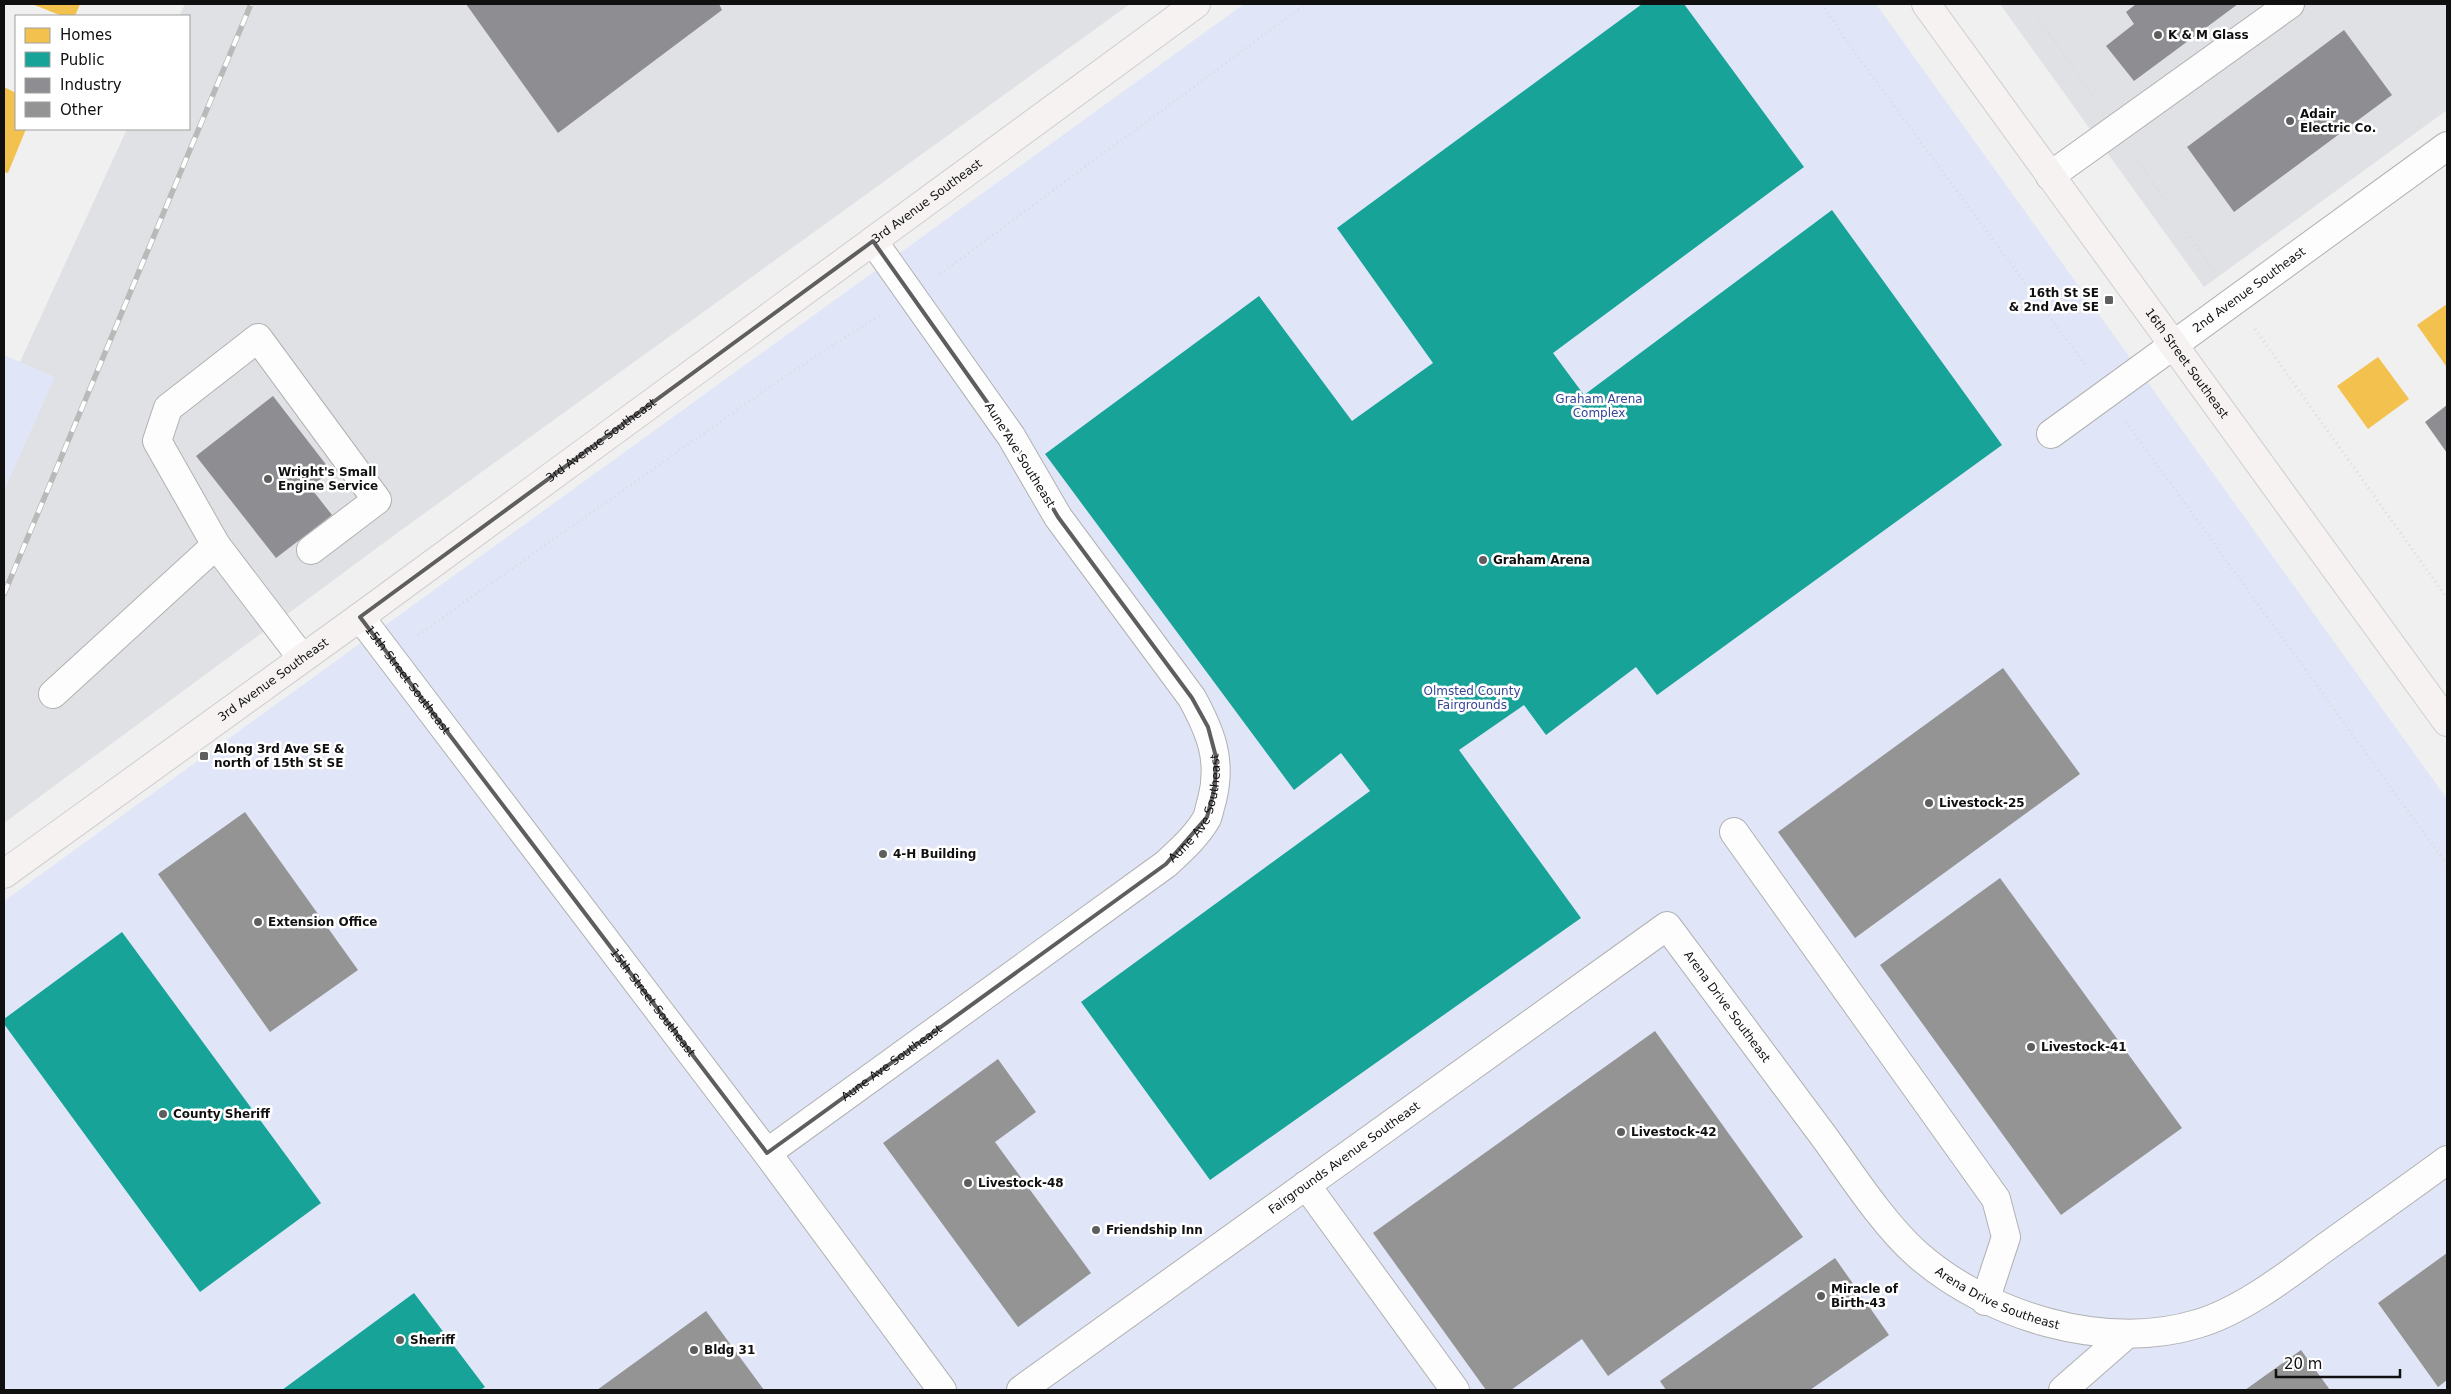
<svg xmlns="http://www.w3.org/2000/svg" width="2451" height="1394" viewBox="0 0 2451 1394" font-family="'DejaVu Sans',sans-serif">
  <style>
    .built { fill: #dfe1e5 }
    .green { fill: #e0e6f8 }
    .homes { fill: #f2c14e }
    .public { fill: #17a398 }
    .industry { fill: #8d8d92 }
    .building { fill: #949494 }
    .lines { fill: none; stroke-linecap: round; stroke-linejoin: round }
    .minor-casing { stroke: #b1b1b1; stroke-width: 30 }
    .major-casing { stroke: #cecece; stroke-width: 30 }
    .path { stroke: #dbdbdc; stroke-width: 3; stroke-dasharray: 1 4; stroke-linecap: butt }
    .minor { stroke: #fdfdfd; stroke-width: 28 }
    .major { stroke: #f6f2f2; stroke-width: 28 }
    .rail-casing { stroke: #b9b9ba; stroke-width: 5.5 }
    .rail { stroke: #fff; stroke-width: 4; stroke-dasharray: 11; stroke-linecap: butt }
    .marked { fill: none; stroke: #5e5e5f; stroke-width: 4; stroke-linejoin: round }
    .poi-dot { fill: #5e5e5f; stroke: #fff; stroke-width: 2 }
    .labels { text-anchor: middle; stroke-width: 5; stroke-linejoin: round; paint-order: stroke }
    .poi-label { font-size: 12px; font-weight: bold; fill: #101011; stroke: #fff; text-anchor: start }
    .street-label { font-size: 12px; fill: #101011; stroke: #fff }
    .park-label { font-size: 12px; fill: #354597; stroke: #fff }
  </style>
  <rect width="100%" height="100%" fill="#f0f0f0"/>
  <!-- built -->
  <path class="built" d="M 185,4 L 1130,4 L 404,528 L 4,823 L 4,490 L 54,378 L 20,362 L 127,129 L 189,129 L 189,16 L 179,16 Z
    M 2000,4 L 2447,4 L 2447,110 L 2204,287 Z"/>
  <!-- green -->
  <path class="green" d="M 1244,4 L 1876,4 L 2447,799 L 2447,1390 L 4,1390 L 4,901 Z
    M 4,355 L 55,377 L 4,490 Z"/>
  <!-- homes -->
  <path class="homes" d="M 32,4 L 80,4 L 75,16 L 62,16 Z
    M 4,87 L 16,93 L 16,129 L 26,129 L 8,173 L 4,172 Z
    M 2447,304 L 2447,365 L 2446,366 L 2417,325 Z
    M 2378,357 L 2409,399 L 2368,429 L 2337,386 Z"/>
  <!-- public -->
  <path class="public" d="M 1642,4 L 1684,4 L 1804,167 L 1553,353 L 1584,395 L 1832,210 L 2002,445 L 1657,695 L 1636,667 L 1546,735 L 1524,705 L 1459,750 L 1581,918 L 1210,1180 L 1081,1002 L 1370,791 L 1341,753 L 1294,790 L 1045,454 L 1259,296 L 1352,421 L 1433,363 L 1337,228 Z
    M 122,932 L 321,1203 L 200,1292 L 4,1024 L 4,1019 Z
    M 414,1293 L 485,1387 L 480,1390 L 282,1390 Z"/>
  <!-- industry -->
  <path class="industry" d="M 466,4 L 719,4 L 722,10 L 558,133 Z
    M 2136,4 L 2238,4 L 2134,81 L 2106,46 L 2134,24 L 2126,12 Z
    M 2344,30 L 2392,95 L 2234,212 L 2187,147 Z
    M 273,396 L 331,471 L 310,487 L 332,515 L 276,558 L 196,456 Z
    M 2447,405 L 2447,453 L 2425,422 Z"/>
  <!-- building -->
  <path class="building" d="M 2003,668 L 2080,774 L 1855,938 L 1778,832 Z
    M 245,812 L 358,970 L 270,1032 L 158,874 Z
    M 2000,878 L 2182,1128 L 2061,1215 L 1880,965 Z
    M 1655,1031 L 1803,1237 L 1608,1376 L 1582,1339 L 1511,1390 L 1486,1390 L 1373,1233 Z
    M 998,1059 L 1036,1112 L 995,1142 L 1091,1273 L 1018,1327 L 883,1143 Z
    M 2447,1253 L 2447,1380 L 2438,1387 L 2378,1303 Z
    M 1835,1258 L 1889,1335 L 1810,1390 L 1666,1390 L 1660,1381 Z
    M 706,1311 L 764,1390 L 597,1390 Z
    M 2301,1350 L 2330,1390 L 2245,1390 Z"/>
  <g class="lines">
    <!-- minor casing -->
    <g class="minor-casing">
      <g id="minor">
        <path d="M 2050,176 L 2290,4"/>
        <path id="s1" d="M 2051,434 L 2447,146"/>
        <path d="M 216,545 L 157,441 L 168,408 L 258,338 L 377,500 L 311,550"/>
        <path id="s2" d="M 360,617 L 767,1153 L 942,1390"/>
        <path d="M 53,694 L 216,545 L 302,658"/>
        <path d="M 1734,832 L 1996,1199 L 2006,1237 L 1985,1301"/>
        <path id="s3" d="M 767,1153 L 1166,864 C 1181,850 1197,836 1207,818 C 1209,813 1210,806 1212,800 C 1222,760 1211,733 1192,698 L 1058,517 L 1011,436 L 873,241"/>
        <path d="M 1306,1185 L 1455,1390"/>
        <path id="s4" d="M 1021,1390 L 1667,926 C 1720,997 1772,1067 1825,1138 C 1851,1174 1884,1225 1917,1254 C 1987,1316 2105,1352 2197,1324 C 2239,1312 2284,1278 2319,1252 C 2362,1221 2405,1191 2447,1160"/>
        <path d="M 2063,1390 L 2127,1334"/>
      </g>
    </g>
    <!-- major casing -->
    <g class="major-casing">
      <g id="major">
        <path id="s5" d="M 1926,4 L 2447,722"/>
        <path id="s6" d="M 4,874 L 360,617 L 1196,4"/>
      </g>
    </g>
    <!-- path -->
    <path class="path" d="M 1822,4 L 1850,46 L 2086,366
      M 2029,4 L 2096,100
      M 2136,158 L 2215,273
      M 940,274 L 1306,4
      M 2255,329 L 2447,598
      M 2126,422 L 2447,865
      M 418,635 L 781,379 L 882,314"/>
    <!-- minor -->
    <use href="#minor" class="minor"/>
    <!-- major -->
    <use href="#major" class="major"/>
    <!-- rail casing -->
    <g class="rail-casing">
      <path id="rail" d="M 4,594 L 251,4"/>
    </g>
    <!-- rail -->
    <use href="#rail" class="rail"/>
  </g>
  <!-- marked area -->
  <path class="marked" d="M 873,241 L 1011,436 L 1058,517 L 1192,698 L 1208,727 L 1216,757 L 1215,787 L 1207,817 L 1166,864 L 767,1153 L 360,617 Z"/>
  <!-- markers -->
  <g class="poi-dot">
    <circle cx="2158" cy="35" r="5"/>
    <circle cx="2290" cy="121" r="5"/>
    <rect x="2104" y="295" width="10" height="10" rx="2.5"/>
    <circle cx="268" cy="479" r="5"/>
    <circle cx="1483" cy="560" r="5"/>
    <rect x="199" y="751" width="10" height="10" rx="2.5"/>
    <circle cx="1929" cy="803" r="5"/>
    <circle cx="883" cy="854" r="5"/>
    <circle cx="258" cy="922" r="5"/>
    <circle cx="2031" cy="1047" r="5"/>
    <circle cx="163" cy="1114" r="5"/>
    <circle cx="1621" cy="1132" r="5"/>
    <circle cx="968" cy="1183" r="5"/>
    <circle cx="1096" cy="1230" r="5"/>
    <circle cx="1821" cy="1296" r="5"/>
    <circle cx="400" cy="1340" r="5"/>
    <circle cx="694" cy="1350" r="5"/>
  </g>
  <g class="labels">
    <!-- poi labels -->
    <g class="poi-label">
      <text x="2168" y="39">K &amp; M Glass</text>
      <text x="2300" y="118">Adair<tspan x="2300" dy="14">Electric Co.</tspan></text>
      <text x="2099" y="297" text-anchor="end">16th St SE<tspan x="2099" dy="14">&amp; 2nd Ave SE</tspan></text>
      <text x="278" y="476">Wright's Small<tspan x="278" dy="14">Engine Service</tspan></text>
      <text x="1493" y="564">Graham Arena</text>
      <text x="214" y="753">Along 3rd Ave SE &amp;<tspan x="214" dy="14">north of 15th St SE</tspan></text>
      <text x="1939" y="807">Livestock-25</text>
      <text x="893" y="858">4-H Building</text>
      <text x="268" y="926">Extension Office</text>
      <text x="2041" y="1051">Livestock-41</text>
      <text x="173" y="1118">County Sheriff</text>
      <text x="1631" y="1136">Livestock-42</text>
      <text x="978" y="1187">Livestock-48</text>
      <text x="1106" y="1234">Friendship Inn</text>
      <text x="1831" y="1293">Miracle of<tspan x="1831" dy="14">Birth-43</tspan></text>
      <text x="410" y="1344">Sheriff</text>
      <text x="704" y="1354">Bldg 31</text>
    </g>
    <!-- street labels -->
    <g class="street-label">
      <text dy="4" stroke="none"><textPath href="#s6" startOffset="1142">3rd Avenue Southeast</textPath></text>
      <text dy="4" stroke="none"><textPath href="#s1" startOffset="245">2nd Avenue Southeast</textPath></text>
      <text dy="4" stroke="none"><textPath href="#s5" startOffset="444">16th Street Southeast</textPath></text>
      <text dy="4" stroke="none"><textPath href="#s6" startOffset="738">3rd Avenue Southeast</textPath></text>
      <text transform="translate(1020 455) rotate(58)" y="4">Aune Ave Southeast</text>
      <text dy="4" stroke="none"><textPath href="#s6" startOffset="332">3rd Avenue Southeast</textPath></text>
      <text dy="4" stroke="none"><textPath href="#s2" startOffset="79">15th Street Southeast</textPath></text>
      <text dy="4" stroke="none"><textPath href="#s3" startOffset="559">Aune Ave Southeast</textPath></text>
      <text dy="4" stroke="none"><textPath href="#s2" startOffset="484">15th Street Southeast</textPath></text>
      <text dy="4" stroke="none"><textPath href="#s4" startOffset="896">Arena Drive Southeast</textPath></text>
      <text dy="4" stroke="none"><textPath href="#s3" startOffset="154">Aune Ave Southeast</textPath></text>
      <text dy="4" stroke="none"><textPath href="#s4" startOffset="398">Fairgrounds Avenue Southeast</textPath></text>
      <text dy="4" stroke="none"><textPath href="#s4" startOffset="1301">Arena Drive Southeast</textPath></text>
    </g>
    <!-- park labels -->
    <g class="park-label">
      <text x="1599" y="403">Graham Arena<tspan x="1599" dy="14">Complex</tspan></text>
      <text x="1472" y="695">Olmsted County<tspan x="1472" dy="14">Fairgrounds</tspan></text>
    </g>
  </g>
  <!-- border -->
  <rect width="2451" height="1394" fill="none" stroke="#101011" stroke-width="10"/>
  <!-- legend -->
  <rect x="15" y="15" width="175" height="115" fill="#ffffff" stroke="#9f9fa0"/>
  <rect x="25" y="28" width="25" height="15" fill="#f2c14e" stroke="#9f9fa0"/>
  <text x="60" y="40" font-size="15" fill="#101011">Homes</text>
  <rect x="25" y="52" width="25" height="15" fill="#17a398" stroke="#9f9fa0"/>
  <text x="60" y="65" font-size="15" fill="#101011">Public</text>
  <rect x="25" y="78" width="25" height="15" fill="#8d8d92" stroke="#9f9fa0"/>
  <text x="60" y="90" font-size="15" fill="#101011">Industry</text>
  <rect x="25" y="102" width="25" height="15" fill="#949494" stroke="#9f9fa0"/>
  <text x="60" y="115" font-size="15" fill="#101011">Other</text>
  <!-- scale -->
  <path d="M2276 1369v8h124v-8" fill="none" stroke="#101011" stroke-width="2.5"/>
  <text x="2284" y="1369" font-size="15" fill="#101011" stroke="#ffffff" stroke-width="4" paint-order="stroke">20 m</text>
</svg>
